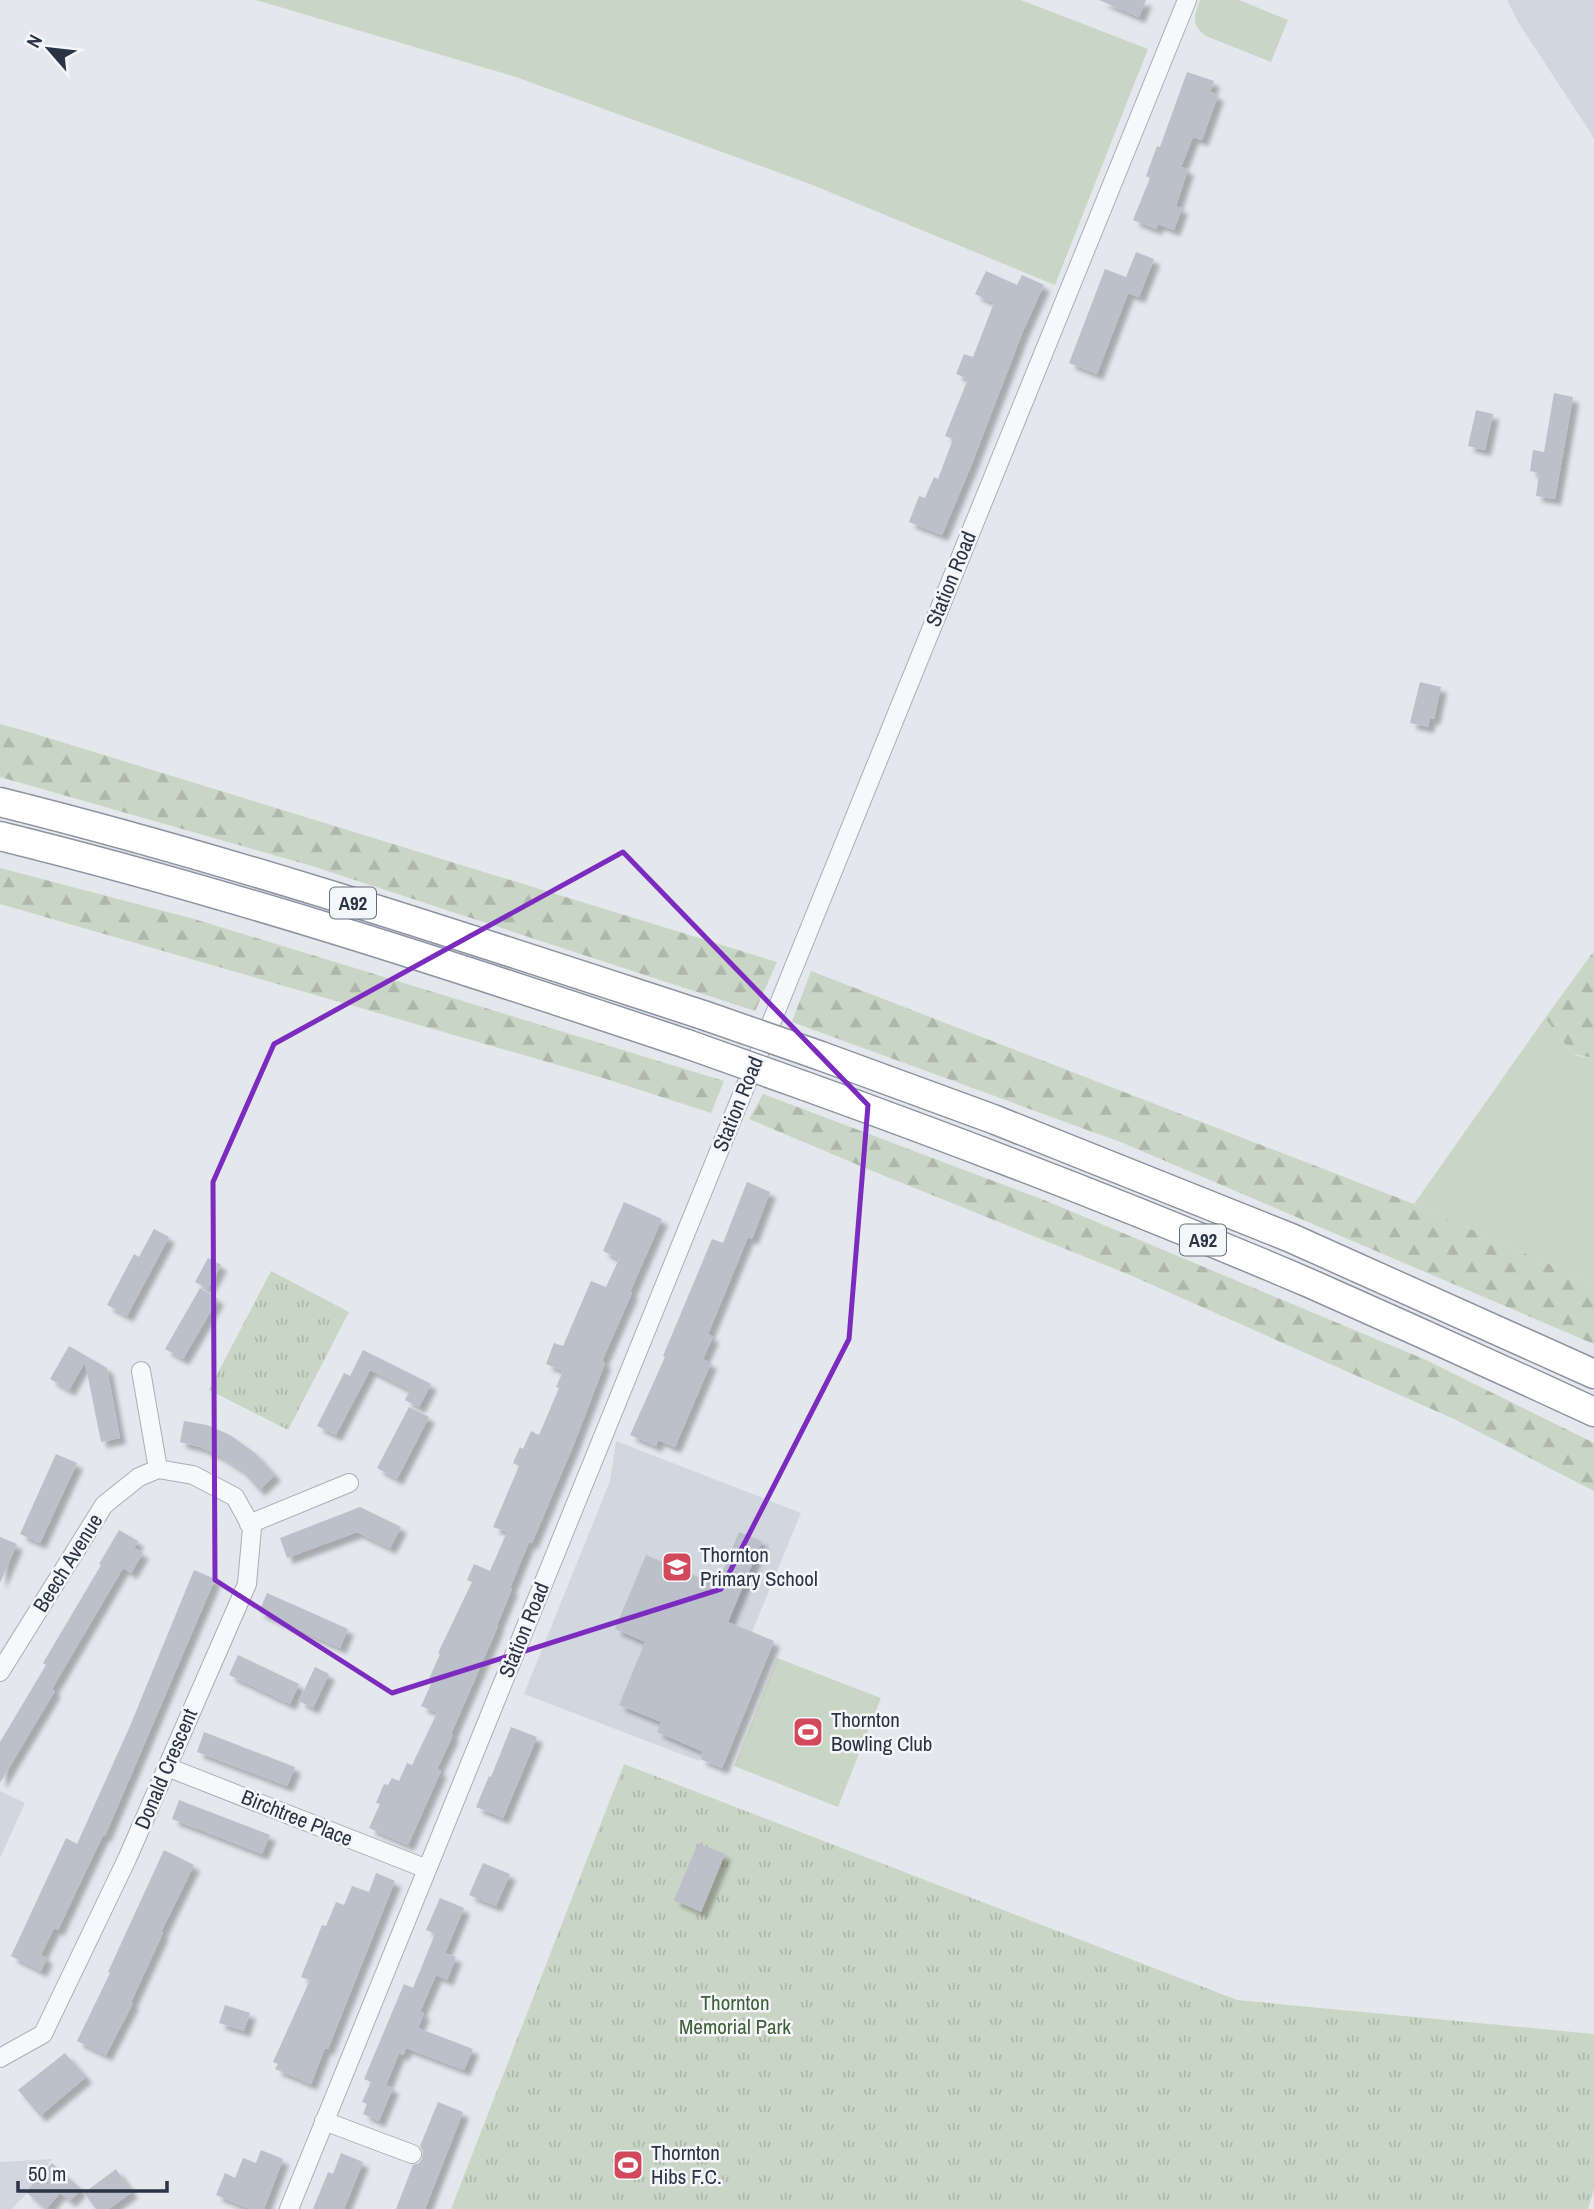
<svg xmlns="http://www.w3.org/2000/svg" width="1594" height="2209" viewBox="0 0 1594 2209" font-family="'Archivo Narrow',sans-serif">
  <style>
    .built { fill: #d2d6de }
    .green { fill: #c9d6c5 }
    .forest { fill: url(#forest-firs) }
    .park { fill: url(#park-tufts) }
    .building { fill: #bbc0ca; filter: url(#shadow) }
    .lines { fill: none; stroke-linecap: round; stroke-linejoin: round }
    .minor-casing { stroke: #a9aeb7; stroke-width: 20 }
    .trunk-casing { stroke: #8b94a3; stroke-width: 31 }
    .minor { stroke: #f7f8fa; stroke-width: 18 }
    .trunk { stroke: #fff; stroke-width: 28 }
    .trunk-bridge-casing { stroke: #8b94a3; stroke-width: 31; stroke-linecap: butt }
    .trunk-bridge { stroke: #fff; stroke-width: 28 }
    .marked { fill: none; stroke: #7b2cbf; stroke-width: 5; stroke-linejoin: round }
    .labels { text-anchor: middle; stroke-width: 5; stroke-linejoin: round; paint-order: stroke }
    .shield { fill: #f4f6f9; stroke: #676e7b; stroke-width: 2 }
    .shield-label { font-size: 19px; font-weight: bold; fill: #2b3445 }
    .street-label { font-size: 21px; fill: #2b3445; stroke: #f4f6f9 }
    .poi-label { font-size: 21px; fill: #2b3445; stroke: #f4f6f9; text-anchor: start }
    .park-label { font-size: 21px; fill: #3f6138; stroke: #f4f6f9 }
  </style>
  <defs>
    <pattern id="forest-firs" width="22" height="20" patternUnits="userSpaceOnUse" patternTransform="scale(1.75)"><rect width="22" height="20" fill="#c9d6c5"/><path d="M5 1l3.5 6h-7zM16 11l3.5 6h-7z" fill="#adb8ab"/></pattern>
    <pattern id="park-tufts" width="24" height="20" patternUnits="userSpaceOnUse" patternTransform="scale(1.75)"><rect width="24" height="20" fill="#c9d6c5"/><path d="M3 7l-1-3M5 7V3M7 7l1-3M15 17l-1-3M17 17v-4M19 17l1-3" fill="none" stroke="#adb8ab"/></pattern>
    <filter id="shadow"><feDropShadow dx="6" dy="6" stdDeviation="2" flood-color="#0004"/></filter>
  </defs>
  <rect width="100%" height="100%" fill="#e4e7ec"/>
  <!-- built -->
  <path class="built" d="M 1507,0 L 1594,0 L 1594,138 L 1518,22 Z
    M 616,1441 L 801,1513 L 699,1761 L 524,1694 L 610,1481 Z
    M 0,1791 L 25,1803 L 0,1858 Z
    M 52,2159 L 27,2193 L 12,2209 L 0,2209 L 0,2162 Z"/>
  <!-- green -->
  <path class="green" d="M 256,0 L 1021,0 L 1148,49 L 1055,285 L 810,184 L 516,77 Z
    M 1200,0 L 1239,0 L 1288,20 L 1271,62 L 1206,36 C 1191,26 1194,15 1200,0 Z
    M 1545,1018 L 1572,1053 L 1578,1056 L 1594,1058 L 1594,1284 L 1414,1204 Z
    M 777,1658 L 881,1698 L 838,1807 L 734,1766 Z"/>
  <!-- forest -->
  <path class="forest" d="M 0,724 L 29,732 L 777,962 L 755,1011 L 312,866 L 0,777 Z
    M 0,868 L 194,919 L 724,1081 L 711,1113 L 603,1078 L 0,904 Z
    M 1594,951 L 1594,1058 L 1578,1055 L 1572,1053 L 1545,1018 Z
    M 811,971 L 1414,1204 L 1594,1284 L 1594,1344 L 1123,1143 L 792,1022 Z
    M 763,1094 L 1044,1200 L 1426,1360 L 1594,1443 L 1594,1491 L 1454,1419 L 1130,1275 L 870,1170 L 749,1119 Z"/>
  <!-- park -->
  <path class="park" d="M 271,1271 L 349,1312 L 288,1430 L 209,1390 Z
    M 624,1764 L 1237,2000 L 1594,2034 L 1594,2190 L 1588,2209 L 451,2209 Z"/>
  <!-- building -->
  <path class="building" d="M 1099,0 L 1146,0 L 1139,17 Z
    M 1187,72 L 1214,81 L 1210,92 L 1218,95 L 1202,140 L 1193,137 L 1181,167 L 1188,169 L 1176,206 L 1182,208 L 1174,230 L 1158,224 L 1156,229 L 1133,220 L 1150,178 L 1146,176 L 1157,146 L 1160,147 Z
    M 1136,252 L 1154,259 L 1139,297 L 1128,293 L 1097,374 L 1069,363 L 1105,269 L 1126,277 Z
    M 986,271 L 1017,285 L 1022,275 L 1044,285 L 1023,331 L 971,466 L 942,535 L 909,522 L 919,496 L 925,498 L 934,477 L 938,479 L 953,439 L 945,436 L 968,379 L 956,374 L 964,354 L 973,357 L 994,303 L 975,294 Z
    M 1554,393 L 1573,397 L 1555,499 L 1536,496 L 1539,473 L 1530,471 L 1533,450 L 1544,452 Z
    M 1476,410 L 1493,414 L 1485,450 L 1468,446 Z
    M 1420,682 L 1441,687 L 1434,719 L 1430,718 L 1428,727 L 1410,723 Z
    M 747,1182 L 770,1192 L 752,1239 L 748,1237 L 708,1334 L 713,1337 L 703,1359 L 711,1363 L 675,1447 L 658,1440 L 656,1446 L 630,1435 L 665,1357 L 663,1356 L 712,1239 L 723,1243 Z
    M 624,1202 L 662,1219 L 630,1292 L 632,1293 L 602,1361 L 605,1363 L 574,1444 L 532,1543 L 529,1542 L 510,1588 L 512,1589 L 497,1625 L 498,1626 L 451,1734 L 453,1735 L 437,1769 L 441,1771 L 408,1845 L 369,1828 L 380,1804 L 376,1803 L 384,1784 L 388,1785 L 392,1778 L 399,1781 L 407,1763 L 412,1765 L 437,1713 L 421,1706 L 432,1682 L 428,1681 L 440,1654 L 438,1653 L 472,1582 L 467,1580 L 474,1564 L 490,1571 L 507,1532 L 493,1527 L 519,1466 L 513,1463 L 520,1447 L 523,1449 L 531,1431 L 539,1435 L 559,1388 L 556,1387 L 563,1371 L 546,1364 L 554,1343 L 563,1346 L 591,1281 L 606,1287 L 619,1259 L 603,1251 Z
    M 154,1229 L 169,1237 L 127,1316 L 107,1305 L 134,1254 L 139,1257 Z
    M 208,1258 L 221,1265 L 208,1289 L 195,1282 Z
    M 200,1288 L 218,1299 L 183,1359 L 165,1349 Z
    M 69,1346 L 107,1368 L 120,1438 L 101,1442 L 85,1362 L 69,1390 L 50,1379 Z
    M 363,1350 L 431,1384 L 419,1407 L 405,1400 L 410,1390 L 370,1370 L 336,1435 L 317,1426 L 344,1373 L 350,1376 Z
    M 409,1407 L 429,1417 L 397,1479 L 377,1468 Z
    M 184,1421 L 207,1425 L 230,1435 L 255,1453 L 275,1475 L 259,1490 L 241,1470 L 220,1456 L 200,1447 L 180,1442 Z
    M 56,1454 L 77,1463 L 40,1543 L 20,1534 Z
    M 360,1507 L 401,1527 L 390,1548 L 357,1532 L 287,1558 L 280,1538 Z
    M 119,1530 L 138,1541 L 134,1548 L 143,1553 L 131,1573 L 123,1568 L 52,1689 L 55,1691 L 0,1783 L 0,1742 L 46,1665 L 43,1663 L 101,1565 L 99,1564 Z
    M 739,1532 L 762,1541 L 728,1622 L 774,1641 L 722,1768 L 700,1759 L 703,1752 L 657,1732 L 661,1722 L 619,1705 L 645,1642 L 615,1629 L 646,1555 L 717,1585 Z
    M 0,1537 L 17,1544 L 0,1583 Z
    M 194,1570 L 215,1579 L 105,1836 L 103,1835 L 58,1930 L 54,1928 L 41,1955 L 47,1958 L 41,1971 L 11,1956 L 66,1838 L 77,1844 L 130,1726 Z
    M 267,1593 L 348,1629 L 340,1648 L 259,1612 Z
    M 238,1655 L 299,1684 L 290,1704 L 229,1675 Z
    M 315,1667 L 329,1674 L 313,1708 L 299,1701 Z
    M 511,1727 L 537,1737 L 503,1818 L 476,1807 L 489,1776 L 491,1777 Z
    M 204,1732 L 295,1767 L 287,1786 L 197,1752 Z
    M 179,1800 L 270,1835 L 262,1854 L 172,1819 Z
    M 698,1843 L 725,1854 L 701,1912 L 674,1900 Z
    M 164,1850 L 194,1865 L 161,1932 L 163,1933 L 131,2002 L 133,2003 L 106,2055 L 77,2041 L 110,1973 L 108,1972 Z
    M 483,1863 L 510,1874 L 496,1906 L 469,1895 Z
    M 376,1873 L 395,1881 L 328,2049 L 325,2048 L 311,2084 L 275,2069 L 278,2064 L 273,2062 L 310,1980 L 301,1977 L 322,1925 L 326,1926 L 336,1902 L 344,1905 L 352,1886 L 369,1892 Z
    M 440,1898 L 464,1908 L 445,1953 L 456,1957 L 447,1980 L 436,1975 L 420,2012 L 424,2013 L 418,2028 L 473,2049 L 464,2070 L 406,2048 L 403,2055 L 399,2053 L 386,2085 L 393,2088 L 379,2121 L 363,2114 L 367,2104 L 362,2102 L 371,2082 L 364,2079 L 404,1984 L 413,1988 L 435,1934 L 426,1930 Z
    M 225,2005 L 250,2013 L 244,2031 L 219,2023 Z
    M 65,2053 L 86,2077 L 40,2116 L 18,2090 Z
    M 438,2102 L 463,2112 L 425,2209 L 396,2209 L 413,2165 L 419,2163 L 422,2159 L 423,2151 L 420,2146 Z
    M 261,2150 L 283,2159 L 264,2209 L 250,2209 L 216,2195 L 225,2173 L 235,2178 L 243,2158 L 256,2163 Z
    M 341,2153 L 363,2162 L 344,2209 L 313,2209 L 328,2172 L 333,2174 Z
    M 52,2163 L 81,2189 L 70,2201 L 60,2193 L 46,2209 L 26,2192 Z
    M 116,2169 L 132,2192 L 109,2209 L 96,2209 L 84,2193 Z"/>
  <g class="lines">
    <!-- minor casing -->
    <g class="minor-casing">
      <path id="minor" d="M 141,1371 L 158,1469
        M 249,1524 L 349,1483
        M 0,1672 L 104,1505 L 139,1477 L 158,1469 L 193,1475 L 235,1497 L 252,1528 L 247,1584 L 127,1859 L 43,2034 L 0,2058
        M 167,1767 L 427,1869
        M 324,2121 L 412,2154
        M 289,2209 L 1187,0"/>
    </g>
    <!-- trunk casing -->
    <g class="trunk-casing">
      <path id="trunk" d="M 0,802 C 237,861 470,939 703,1015
        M 0,836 C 232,893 460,968 687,1044
        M 821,1056 L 993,1119 L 1291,1238 L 1594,1374
        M 805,1086 C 974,1147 1143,1212 1309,1283 C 1404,1325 1499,1368 1594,1412"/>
    </g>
    <!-- minor -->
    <use href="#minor" class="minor"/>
    <!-- trunk -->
    <use href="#trunk" class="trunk"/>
    <!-- trunk-bridge casing -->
    <g class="trunk-bridge-casing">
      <path id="trunk-bridge" d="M 703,1015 L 821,1056
        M 687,1044 L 805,1086"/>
    </g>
    <!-- trunk-bridge -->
    <use href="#trunk-bridge" class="trunk-bridge"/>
  </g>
  <!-- marked area -->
  <path class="marked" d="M 623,852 L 868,1105 L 849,1339 L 721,1589 L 392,1693 L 215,1580 L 213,1182 L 274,1044 Z"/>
  <!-- icons -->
  <defs>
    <g id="school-square" transform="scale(1.575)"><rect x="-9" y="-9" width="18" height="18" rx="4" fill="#d1495b" stroke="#f4f6f9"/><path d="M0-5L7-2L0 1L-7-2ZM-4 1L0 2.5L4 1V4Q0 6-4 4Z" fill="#fff"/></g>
    <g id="stadium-square" transform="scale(1.575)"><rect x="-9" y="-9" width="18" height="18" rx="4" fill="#d1495b" stroke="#f4f6f9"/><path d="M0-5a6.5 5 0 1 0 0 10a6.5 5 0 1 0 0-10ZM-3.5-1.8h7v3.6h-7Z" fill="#fff"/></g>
  </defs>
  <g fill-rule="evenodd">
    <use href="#school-square" x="677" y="1567"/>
    <use href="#stadium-square" x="808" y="1732"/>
    <use href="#stadium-square" x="628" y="2165"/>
  </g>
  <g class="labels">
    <!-- shield labels -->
    <g class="shield">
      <rect x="330" y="887.5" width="46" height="31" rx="5"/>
      <rect x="1180" y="1224.5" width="46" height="31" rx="5"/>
    </g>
    <g class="shield-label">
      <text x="353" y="910">A92</text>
      <text x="1203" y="1247">A92</text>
    </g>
    <!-- street labels -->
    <g class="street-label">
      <text transform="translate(951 579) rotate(-68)" y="7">Station Road</text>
      <text transform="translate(738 1104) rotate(-68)" y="7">Station Road</text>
      <text transform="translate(68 1563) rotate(-58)" y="7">Beech Avenue</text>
      <text transform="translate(524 1630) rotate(-68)" y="7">Station Road</text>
      <text transform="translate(166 1769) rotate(-67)" y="7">Donald Crescent</text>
      <text transform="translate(297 1818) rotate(22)" y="7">Birchtree Place</text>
    </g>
    <!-- poi labels -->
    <g class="poi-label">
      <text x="700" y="1562">Thornton<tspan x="700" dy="24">Primary School</tspan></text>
      <text x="831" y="1727">Thornton<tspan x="831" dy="24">Bowling Club</tspan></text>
      <text x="651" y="2160">Thornton<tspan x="651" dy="24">Hibs F.C.</tspan></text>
    </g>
    <!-- park labels -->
    <g class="park-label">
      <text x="735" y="2010">Thornton<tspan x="735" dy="24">Memorial Park</tspan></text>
    </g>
  </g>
  <!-- north arrow -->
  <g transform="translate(49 49) rotate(298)" stroke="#f4f6f9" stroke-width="5" paint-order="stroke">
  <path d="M0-5L12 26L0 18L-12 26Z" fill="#2b3445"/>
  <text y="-10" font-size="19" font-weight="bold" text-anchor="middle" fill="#2b3445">N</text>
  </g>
  <!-- scale -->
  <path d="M18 2181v10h149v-10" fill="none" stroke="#2b3445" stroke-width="3.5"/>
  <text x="28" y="2181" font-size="21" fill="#2b3445" stroke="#f4f6f9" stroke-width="5" paint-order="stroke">50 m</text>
</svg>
